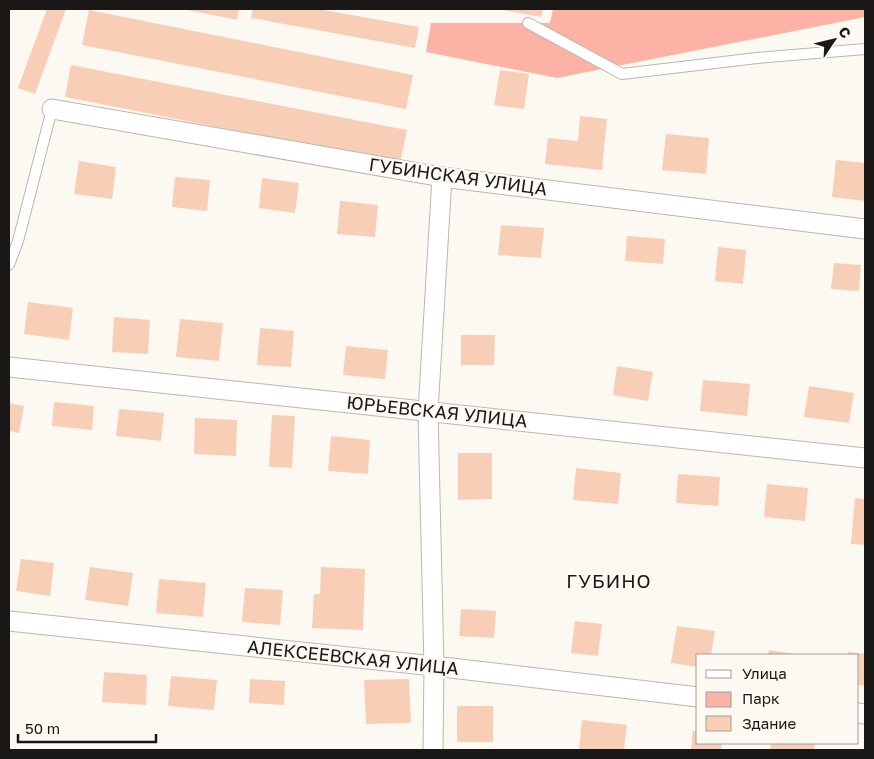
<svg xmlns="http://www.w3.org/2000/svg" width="874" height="759" viewBox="0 0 874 759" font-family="'Golos Text',sans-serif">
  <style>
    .green { fill: #fcb2a4 }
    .building { fill: #f8cfb6 }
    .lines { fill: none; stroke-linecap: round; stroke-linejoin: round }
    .service-casing { stroke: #bab7b2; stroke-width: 12 }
    .minor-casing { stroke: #bab7b2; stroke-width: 21 }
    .service { stroke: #fff; stroke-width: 10 }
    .minor { stroke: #fff; stroke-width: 19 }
    .labels { text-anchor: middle; stroke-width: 4.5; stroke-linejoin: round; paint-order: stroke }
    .street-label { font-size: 18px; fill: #191816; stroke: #fcf8f2 }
    .neighbourhood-label { font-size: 19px; letter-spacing: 1px; fill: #191816; stroke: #fcf8f2 }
  </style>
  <rect width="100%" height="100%" fill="#fcf8f2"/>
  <!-- green -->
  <path class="green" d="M 553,9 L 865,9 L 865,17 L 557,78 L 426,52 L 431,23 L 550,23 Z"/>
  <!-- building -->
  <path class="building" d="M 47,9 L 66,9 L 35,94 L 18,88 Z
    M 183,9 L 239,9 L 237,20 Z
    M 253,9 L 318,9 L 419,27 L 415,48 L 251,18 Z
    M 497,9 L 543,9 L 541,17 Z
    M 89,10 L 413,75 L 406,109 L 82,45 Z
    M 71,65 L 407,130 L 400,163 L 65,97 Z
    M 500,70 L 529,74 L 524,109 L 494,105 Z
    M 580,116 L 607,119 L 602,170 L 545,164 L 548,138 L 578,141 Z
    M 666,134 L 709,138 L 706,174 L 662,170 Z
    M 836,160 L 865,163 L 865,201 L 832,197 Z
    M 79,161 L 116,167 L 112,199 L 74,194 Z
    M 175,177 L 210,180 L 207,211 L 172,207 Z
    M 262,178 L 299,183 L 295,213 L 259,208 Z
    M 340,201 L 378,205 L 375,237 L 337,234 Z
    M 501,225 L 544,228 L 541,258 L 498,255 Z
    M 627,236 L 665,239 L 663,264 L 625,261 Z
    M 718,247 L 746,250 L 743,284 L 715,281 Z
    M 834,263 L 861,265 L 859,291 L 831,289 Z
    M 28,302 L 73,308 L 69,340 L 24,334 Z
    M 114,317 L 150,320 L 148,354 L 112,352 Z
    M 180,319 L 223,323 L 219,361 L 176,357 Z
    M 260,328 L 294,331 L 291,367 L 257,365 Z
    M 461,335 L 495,335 L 494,365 L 461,365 Z
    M 346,346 L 388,350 L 385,379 L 343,375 Z
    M 617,366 L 653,372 L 648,401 L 613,395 Z
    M 703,380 L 750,384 L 747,416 L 700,411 Z
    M 809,386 L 854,393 L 849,423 L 804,417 Z
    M 54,402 L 94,406 L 92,430 L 52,426 Z
    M 9,403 L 24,406 L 19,433 L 9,431 Z
    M 119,409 L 164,413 L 161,441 L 116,436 Z
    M 272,415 L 295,416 L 292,468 L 269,467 Z
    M 195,418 L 237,420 L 236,456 L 194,454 Z
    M 331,436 L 370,440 L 368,474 L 328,471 Z
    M 458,453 L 492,453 L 492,499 L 458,500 Z
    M 576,468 L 621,473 L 618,504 L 573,500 Z
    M 678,474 L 720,477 L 718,506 L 676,503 Z
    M 767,484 L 808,488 L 805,521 L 764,517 Z
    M 855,498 L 865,499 L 865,545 L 851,544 Z
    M 21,559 L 54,563 L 50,596 L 16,591 Z
    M 90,567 L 133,573 L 128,606 L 85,600 Z
    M 321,567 L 365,569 L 363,630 L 312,628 L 314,594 L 320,594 Z
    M 159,579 L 206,583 L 203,617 L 156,613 Z
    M 245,588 L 283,590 L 280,625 L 242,622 Z
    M 461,609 L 496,611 L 494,638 L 459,636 Z
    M 575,621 L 602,624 L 598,656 L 571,653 Z
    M 677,626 L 715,631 L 711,655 L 698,655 L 698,667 L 671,663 Z
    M 769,650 L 795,654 L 795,655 L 768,655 Z
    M 848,652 L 865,654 L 865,686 L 858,685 L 858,655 L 848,655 Z
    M 104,672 L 147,675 L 146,705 L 102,702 Z
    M 171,676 L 217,680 L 214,710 L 168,706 Z
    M 250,679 L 285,681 L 284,705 L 249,703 Z
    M 409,679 L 411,723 L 366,724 L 364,680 Z
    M 457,706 L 493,706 L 493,742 L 457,742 Z
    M 582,720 L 627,725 L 624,750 L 579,750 Z
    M 693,731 L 698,731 L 698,743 L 722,743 L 721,750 L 691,750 Z
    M 771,743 L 807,743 L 815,744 L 814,750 L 770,750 Z"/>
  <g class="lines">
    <!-- service casing -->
    <g class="service-casing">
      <path id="service" d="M 528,23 L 622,74 L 757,58 L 865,49
        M 9,265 L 18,241 L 52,109"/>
    </g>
    <!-- minor casing -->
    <g class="minor-casing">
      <path id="minor" d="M 52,109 L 442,177 L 865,229
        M 9,367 L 865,458
        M 9,621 L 434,666 L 698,697
        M 858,713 L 865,714
        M 433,750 L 434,666 L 428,412 L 442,177"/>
    </g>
    <!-- service -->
    <use href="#service" class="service"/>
    <!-- minor -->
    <use href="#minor" class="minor"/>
  </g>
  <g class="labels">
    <!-- street labels -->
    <g class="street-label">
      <text transform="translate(458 177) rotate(8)" y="6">ГУБИНСКАЯ УЛИЦА</text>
      <text transform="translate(437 412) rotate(6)" y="6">ЮРЬЕВСКАЯ УЛИЦА</text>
      <text transform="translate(353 658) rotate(6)" y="6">АЛЕКСЕЕВСКАЯ УЛИЦА</text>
    </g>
    <!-- neighbourhood labels -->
    <g class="neighbourhood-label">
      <text x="609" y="588">ГУБИНО</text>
    </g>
  </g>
  <!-- border -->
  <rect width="874" height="759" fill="none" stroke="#191816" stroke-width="20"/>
  <!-- legend -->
  <rect x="696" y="654" width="162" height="90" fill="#fcf8f2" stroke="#a19e9a"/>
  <rect x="706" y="670" width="25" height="8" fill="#ffffff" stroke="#a19e9a"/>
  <text x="742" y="679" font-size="15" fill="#191816">Улица</text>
  <rect x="706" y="692" width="25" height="15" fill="#fcb2a4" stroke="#a19e9a"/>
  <text x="742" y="704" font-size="15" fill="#191816">Парк</text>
  <rect x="706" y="716" width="25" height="15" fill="#f8cfb6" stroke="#a19e9a"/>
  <text x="742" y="729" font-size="15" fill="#191816">Здание</text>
  <!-- north arrow -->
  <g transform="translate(834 40) rotate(55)" stroke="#fcf8f2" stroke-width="4" paint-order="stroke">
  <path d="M0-4L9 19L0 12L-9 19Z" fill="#191816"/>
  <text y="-8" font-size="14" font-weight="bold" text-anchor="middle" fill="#191816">С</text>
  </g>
  <!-- scale -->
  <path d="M18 734v8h138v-8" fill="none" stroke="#191816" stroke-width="2.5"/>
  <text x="25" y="734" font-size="15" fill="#191816" stroke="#fcf8f2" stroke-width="4" paint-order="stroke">50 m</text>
</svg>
